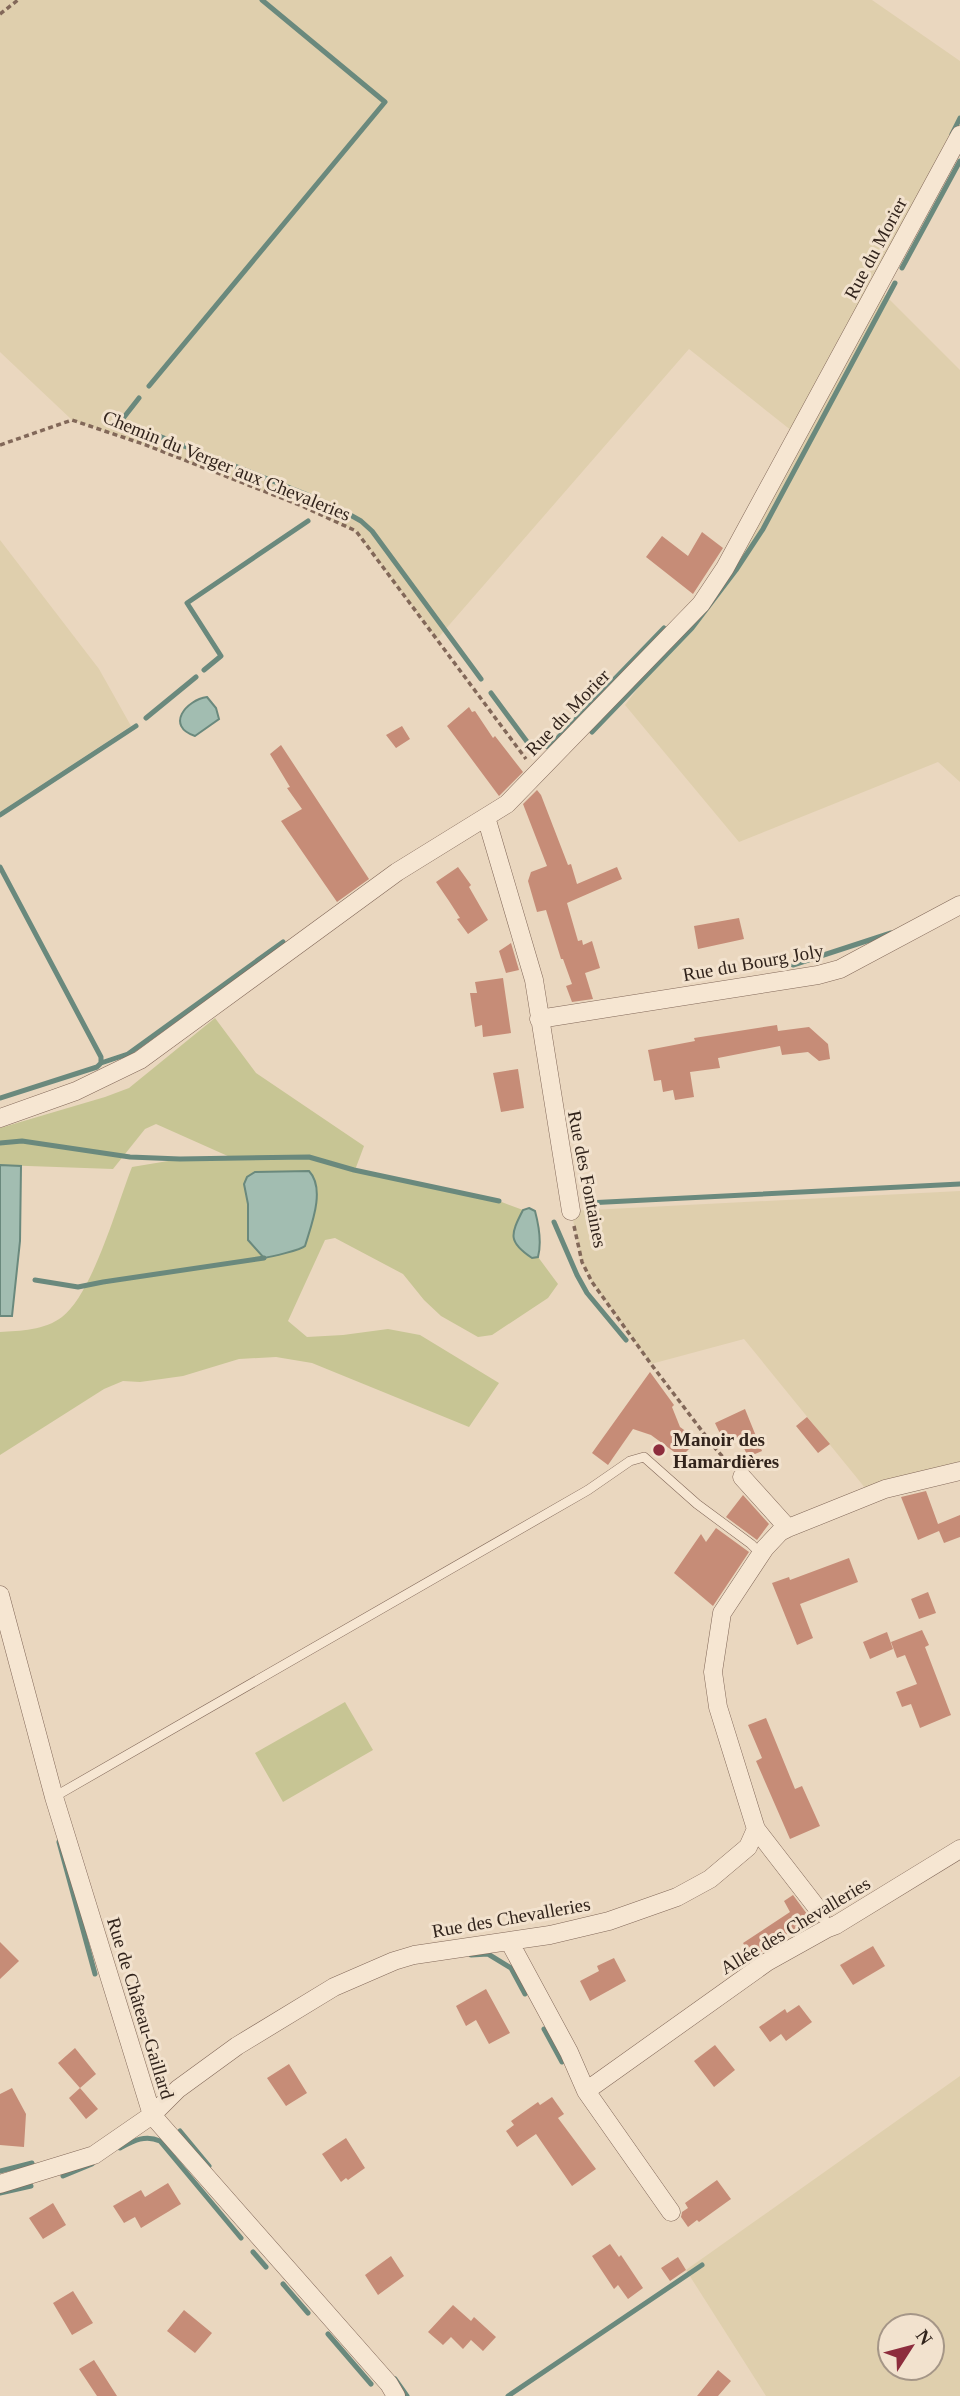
<svg xmlns="http://www.w3.org/2000/svg" width="960" height="2396" viewBox="0 0 960 2396" font-family="'Times New Roman',serif">
  <style>
    .farmland { fill: #dfcfad; fill-rule: evenodd }
    .green { fill: #c7c594 }
    .water { fill: #a2bdb1; stroke: #6a897d; stroke-width: 2 }
    .lines { fill: none; stroke-linecap: round; stroke-linejoin: round }
    .stream { stroke: #6a897d; stroke-width: 5 }
    .building { fill: #c68c77 }
    .service-casing { stroke: #826859; stroke-width: 10 }
    .minor-casing { stroke: #826859; stroke-width: 19 }
    .path { stroke: #826859; stroke-width: 3.5; stroke-dasharray: 5 3.5; stroke-linecap: butt }
    .service { stroke: #f6e6d2; stroke-width: 9 }
    .minor { stroke: #f6e6d2; stroke-width: 18 }
    .poi-dot { fill: #8d2d3d; stroke: #f2e2ce; stroke-width: 2.5 }
    .labels { text-anchor: middle; stroke-width: 6; stroke-linejoin: round; paint-order: stroke }
    .street-label { font-size: 19px; fill: #32241c; stroke: #f2e2ce }
    .poi-label { font-size: 19px; font-weight: bold; fill: #32241c; stroke: #f2e2ce; text-anchor: start }
  </style>
  <rect width="100%" height="100%" fill="#ead7bf"/>
  <!-- farmland -->
  <path class="farmland" d="M 0,0 L 872,0 L 960,61 L 960,135 L 877,287 L 960,370 L 960,782 L 938,762 L 739,842 L 625,705 L 751,540 L 797,435 L 689,349 L 437,639 L 356,531 L 302,506 L 146,445 L 72,420 L 0,352 Z
    M 0,540 L 99,669 L 131,726 L 0,812 Z
    M 960,1191 L 960,1471 L 870,1494 L 744,1339 L 651,1364 L 592,1282 L 582,1262 L 571,1211 Z
    M 960,2076 L 960,2396 L 766,2396 L 686,2270 ZM 890,2326 L 932,2326 L 932,2368 L 890,2368 Z"/>
  <!-- green -->
  <path class="green" d="M 215,1018 L 256,1073 L 364,1146 L 355,1170 L 499,1201 L 523,1210 C 510,1235 508,1242 532,1258 L 538,1257 L 558,1284 L 548,1298 L 492,1335 L 478,1337 L 441,1316 L 424,1300 L 403,1274 L 335,1238 L 325,1240 L 288,1321 L 307,1337 L 343,1335 L 388,1329 L 420,1335 L 499,1383 L 469,1427 L 312,1363 L 276,1357 L 239,1359 L 183,1376 L 140,1382 L 123,1381 L 104,1389 L 0,1455 L 0,1332 C 20,1331 45,1330 62,1317 C 93,1293 117,1205 132,1167 L 180,1159 L 230,1157 L 156,1124 L 145,1129 L 113,1169 L 0,1165 L 0,1128 L 105,1097 L 129,1088 Z
    M 345,1702 L 373,1750 L 283,1802 L 255,1753 Z"/>
  <!-- water -->
  <path class="water" d="M 207,697 L 216,708 L 219,719 L 195,736 C 165,726 186,700 207,697 Z
    M 0,1165 L 21,1166 L 20,1241 L 12,1316 L 0,1316 Z
    M 309,1171 C 326,1189 311,1226 305,1246 C 301,1250 270,1257 264,1258 L 248,1240 L 248,1204 L 244,1184 L 247,1177 L 255,1172 Z
    M 529,1208 L 535,1211 C 539,1226 542,1242 538,1257 L 532,1258 C 508,1242 510,1235 523,1210 Z"/>
  <g class="lines">
    <!-- stream -->
    <path class="stream" d="M 952,134 L 960,118
      M 902,268 L 960,161
      M 149,386 L 385,102 L 262,0
      M 139,398 L 121,421 L 318,499
      M 338,508 L 361,521 L 372,531 L 481,679
      M 204,670 L 221,656 L 187,603 L 308,521
      M 491,693 L 528,743 L 549,747 L 664,628
      M 146,718 L 196,677
      M 592,732 L 692,628 L 736,570 L 763,529 L 895,283
      M 0,815 L 136,726
      M 0,867 L 101,1057 L 101,1063 L 97,1067 L 0,1098
      M 793,965 L 891,933
      M 101,1063 L 128,1054 L 283,942
      M 0,1143 L 22,1141 L 130,1157 L 180,1159 L 309,1157 L 354,1170 L 499,1201
      M 587,1203 L 960,1184
      M 554,1222 L 577,1275 L 587,1293 L 626,1340
      M 35,1280 L 78,1287 L 103,1282 L 264,1258
      M 59,1842 L 95,1974
      M 471,1955 L 488,1954 L 511,1968 L 525,1994
      M 544,2029 L 562,2062
      M 180,2131 L 209,2166
      M 120,2148 C 133,2141 145,2134 160,2141 L 241,2238
      M 0,2171 L 32,2163
      M 63,2176 L 92,2164
      M 0,2193 L 31,2186
      M 253,2252 L 266,2267
      M 283,2284 L 308,2313
      M 328,2334 L 371,2384
      M 395,2379 L 407,2396
      M 508,2396 L 702,2265"/>
  </g>
  <!-- building -->
  <path class="building" d="M 702,532 L 723,548 L 693,594 L 646,557 L 662,536 L 688,556 Z
    M 469,707 L 472,712 L 475,711 L 493,738 L 495,736 L 523,772 L 499,796 L 447,726 Z
    M 402,726 L 410,739 L 396,748 L 386,735 Z
    M 281,745 L 369,879 L 337,902 L 281,821 L 302,809 L 287,788 L 290,787 L 270,754 Z
    M 537,790 L 541,795 L 568,865 L 571,864 L 577,884 L 617,867 L 622,879 L 567,903 L 578,941 L 582,940 L 583,945 L 592,941 L 600,968 L 585,973 L 593,999 L 572,1002 L 566,986 L 572,984 L 563,959 L 561,959 L 546,910 L 537,912 L 528,881 L 531,872 L 547,866 L 523,804 Z
    M 458,867 L 471,885 L 469,887 L 488,920 L 468,934 L 457,919 L 460,918 L 449,901 L 436,882 Z
    M 739,918 L 744,939 L 698,949 L 694,926 Z
    M 511,943 L 519,970 L 506,973 L 499,951 Z
    M 503,978 L 511,1033 L 483,1037 L 482,1025 L 475,1027 L 470,993 L 477,993 L 475,982 Z
    M 777,1025 L 778,1031 L 809,1027 L 828,1044 L 830,1059 L 819,1061 L 808,1052 L 782,1055 L 780,1046 L 718,1058 L 720,1068 L 690,1072 L 694,1097 L 675,1100 L 673,1090 L 663,1092 L 661,1080 L 654,1081 L 648,1050 L 695,1041 L 694,1038 Z
    M 518,1069 L 524,1108 L 501,1112 L 493,1073 Z
    M 650,1372 L 674,1405 L 672,1407 L 680,1427 L 698,1440 L 681,1457 L 651,1435 L 633,1429 L 608,1465 L 592,1453 Z
    M 745,1409 L 762,1451 L 748,1457 L 739,1437 L 725,1444 L 715,1423 Z
    M 807,1417 L 830,1444 L 818,1453 L 796,1426 Z
    M 926,1491 L 938,1524 L 960,1515 L 960,1537 L 944,1543 L 939,1531 L 918,1540 L 901,1497 Z
    M 743,1495 L 769,1524 L 757,1540 L 726,1517 Z
    M 716,1528 L 749,1552 L 713,1606 L 674,1573 L 701,1534 L 706,1542 Z
    M 849,1558 L 858,1582 L 800,1604 L 813,1638 L 797,1645 L 772,1583 L 789,1577 L 790,1580 Z
    M 928,1592 L 936,1613 L 919,1619 L 911,1599 Z
    M 922,1630 L 929,1645 L 925,1647 L 951,1715 L 920,1728 L 911,1704 L 902,1707 L 896,1692 L 917,1684 L 905,1655 L 897,1658 L 891,1642 Z
    M 887,1632 L 893,1649 L 870,1659 L 863,1642 Z
    M 766,1718 L 795,1789 L 802,1786 L 820,1826 L 790,1839 L 756,1761 L 762,1758 L 748,1725 Z
    M 793,1895 L 810,1918 L 753,1958 L 743,1943 L 790,1912 L 784,1901 Z
    M 0,1942 L 19,1961 L 0,1979 Z
    M 873,1946 L 885,1966 L 853,1985 L 840,1965 Z
    M 614,1958 L 626,1981 L 590,2001 L 580,1981 L 599,1971 L 597,1966 Z
    M 486,1989 L 510,2033 L 489,2044 L 476,2020 L 466,2026 L 456,2006 Z
    M 799,2005 L 812,2022 L 786,2041 L 781,2034 L 770,2042 L 759,2027 L 785,2009 L 787,2013 Z
    M 715,2045 L 735,2070 L 714,2087 L 694,2061 Z
    M 75,2048 L 96,2074 L 80,2088 L 58,2063 Z
    M 289,2064 L 307,2093 L 286,2106 L 267,2078 Z
    M 12,2088 L 26,2114 L 24,2147 L 0,2145 L 0,2094 Z
    M 80,2088 L 98,2109 L 86,2119 L 69,2098 Z
    M 552,2097 L 564,2114 L 558,2118 L 596,2169 L 572,2186 L 536,2134 L 517,2147 L 506,2131 L 514,2125 L 511,2121 L 538,2102 L 540,2105 Z
    M 346,2138 L 365,2168 L 348,2180 L 346,2178 L 341,2182 L 322,2154 Z
    M 717,2180 L 731,2199 L 699,2222 L 697,2220 L 688,2227 L 681,2217 L 682,2212 L 688,2208 L 685,2203 Z
    M 168,2183 L 181,2204 L 141,2228 L 135,2217 L 124,2223 L 113,2206 L 141,2190 L 145,2197 Z
    M 53,2203 L 66,2225 L 43,2239 L 29,2218 Z
    M 610,2244 L 619,2257 L 621,2255 L 643,2288 L 628,2299 L 618,2285 L 614,2289 L 592,2256 Z
    M 391,2256 L 404,2276 L 378,2295 L 365,2275 Z
    M 678,2257 L 686,2270 L 670,2281 L 661,2268 Z
    M 73,2291 L 93,2323 L 72,2335 L 53,2303 Z
    M 453,2305 L 471,2321 L 474,2317 L 496,2337 L 483,2351 L 471,2340 L 463,2349 L 451,2337 L 443,2345 L 428,2332 Z
    M 184,2310 L 212,2333 L 195,2353 L 167,2331 Z
    M 94,2360 L 117,2396 L 97,2396 L 79,2369 Z
    M 718,2370 L 731,2381 L 718,2396 L 697,2396 Z"/>
  <g class="lines">
    <!-- service casing -->
    <g class="service-casing">
      <path id="service" d="M 54,1797 L 588,1490 L 630,1461 L 644,1457 L 697,1504 L 751,1544 L 761,1554"/>
    </g>
    <!-- minor casing -->
    <g class="minor-casing">
      <path id="minor" d="M 486,817 L 534,980 L 571,1211
        M 539,1019 L 818,975 L 840,969 L 960,905
        M 0,1118 L 76,1091 L 140,1060 L 397,872 L 507,804 L 701,604 L 725,568 L 960,135
        M 742,1477 L 788,1528
        M 0,1595 L 54,1797 L 152,2115 L 389,2384 L 396,2396
        M 756,1829 L 821,1913
        M 509,1941 L 569,2052 L 586,2091 L 671,2212
        M 586,2091 L 767,1962 L 828,1928 L 836,1925 L 960,1849
        M 0,2184 L 94,2155 L 152,2115 L 178,2089 L 237,2046 L 334,1987 L 394,1961 L 414,1955 L 550,1935 L 609,1921 L 677,1897 L 710,1879 L 748,1847 L 756,1829 L 718,1707 L 713,1672 L 722,1613 L 765,1548 L 780,1532 L 788,1528 L 885,1489 L 960,1471"/>
    </g>
    <!-- path -->
    <path class="path" d="M 0,14 L 18,0
      M 0,445 L 72,420 L 146,445 L 302,506 L 356,531 L 526,759
      M 574,1226 L 582,1262 L 592,1282 L 651,1364 L 715,1448 L 731,1466"/>
    <!-- service -->
    <use href="#service" class="service"/>
    <!-- minor -->
    <use href="#minor" class="minor"/>
  </g>
  <!-- markers -->
  <circle class="poi-dot" cx="659" cy="1450" r="7"/>
  <g class="labels">
    <!-- street labels -->
    <g class="street-label">
      <text transform="translate(875 248) rotate(-62)" y="7">Rue du Morier</text>
      <text transform="translate(227 465) rotate(22)" y="7">Chemin du Verger aux Chevaleries</text>
      <text transform="translate(567 712) rotate(-46)" y="7">Rue du Morier</text>
      <text transform="translate(753 962) rotate(-10)" y="7">Rue du Bourg Joly</text>
      <text transform="translate(588 1179) rotate(79)" y="7">Rue des Fontaines</text>
      <text transform="translate(511 1917) rotate(-10)" y="7">Rue des Chevalleries</text>
      <text transform="translate(795 1925) rotate(-31)" y="7">Allée des Chevalleries</text>
      <text transform="translate(141 2008) rotate(73)" y="7">Rue de Château-Gaillard</text>
    </g>
    <!-- poi labels -->
    <g class="poi-label">
      <text x="673" y="1446">Manoir des<tspan x="673" dy="22">Hamardières</tspan></text>
    </g>
  </g>
  <!-- north arrow -->
  <g transform="translate(911 2347) rotate(54)"><circle r="33" fill="#f2e2ce" stroke="#a59687" stroke-width="2"/>
  <path d="M0-5L12 26L0 18L-12 26Z" fill="#8d2d3d"/>
  <text y="-10" font-size="19" font-weight="bold" text-anchor="middle" fill="#32241c">N</text>
  </g>
</svg>
